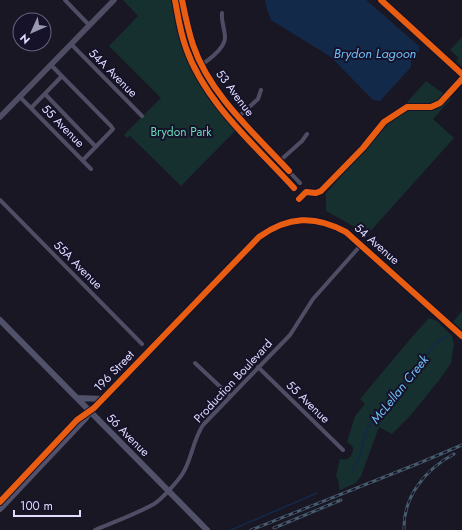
<svg xmlns="http://www.w3.org/2000/svg" width="462" height="530" viewBox="0 0 462 530" font-family="Jost,sans-serif">
  <style>
    .green { fill: #162f2f }
    .water { fill: #13294a }
    .lines { fill: none; stroke-linecap: round; stroke-linejoin: round }
    .stream { stroke: #13294a; stroke-width: 1.5 }
    .minor { stroke: #4e4d64; stroke-width: 4 }
    .tertiary { stroke: #4e4d64; stroke-width: 5.5 }
    .secondary { stroke: #51516a; stroke-width: 6 }
    .rail-casing { stroke: #475c6b; stroke-width: 3 }
    .rail { stroke: #151229; stroke-width: 1.5; stroke-dasharray: 4.5; stroke-linecap: butt }
    .cycleway-casing { stroke: #151229; stroke-width: 8 }
    .cycleway { stroke: #e95d12; stroke-width: 6 }
    .labels { text-anchor: middle; stroke-width: 4; stroke-linejoin: round; paint-order: stroke }
    .street-label { font-size: 12px; fill: #dfdcfd; stroke: #151229 }
    .park-label { font-size: 12px; fill: #6adbba; stroke: #151229 }
    .water-label { font-size: 13px; font-style: italic; fill: #70bef8; stroke: #151229 }
  </style>
  <rect width="100%" height="100%" fill="#191724"/>
  <!-- green -->
  <path class="green" d="M 123,0 L 172,0 C 183,58 197,86 236,130 L 181,186 L 130,136 L 127,138 L 124,135 L 161,98 L 109,46 L 138,16 Z
    M 462,37 L 462,67 L 456,61 L 459,58 L 450,50 Z
    M 426,81 L 451,99 L 433,119 L 454,138 L 367,235 L 346,222 L 326,211 L 326,193 Z
    M 462,311 L 462,330 L 453,322 Z
    M 429,318 L 437,321 L 452,336 L 454,343 L 451,363 L 440,379 L 410,416 L 392,434 L 379,427 L 361,476 L 356,483 L 340,490 L 339,489 L 339,483 L 336,475 L 340,459 C 349,461 353,456 353,447 L 347,442 L 355,416 L 365,404 L 360,399 C 383,372 405,344 429,318 Z"/>
  <!-- water -->
  <path class="water" d="M 265,0 L 366,0 L 419,46 L 419,51 L 411,61 L 411,67 L 380,101 L 373,100 L 331,57 L 271,20 L 267,9 Z"/>
  <g class="lines">
    <!-- stream -->
    <path class="stream" d="M 353,472 L 359,458 L 367,429 L 371,423 L 438,341 L 447,336
      M 231,530 L 317,493"/>
    <!-- minor -->
    <path class="minor" d="M 65,0 L 89,25
      M 175,0 C 178,16 180,32 186,48 C 205,103 256,146 294,188
      M 182,0 C 185,15 188,30 192,44 C 210,95 263,144 300,183
      M 71,44 L 142,116
      M 51,65 L 111,126 L 113,129 L 83,160
      M 195,69 C 204,64 225,49 225,38 C 225,29 221,22 222,13
      M 45,94 L 96,147
      M 20,97 L 91,169
      M 31,108 L 62,76
      M 233,122 L 258,99 L 261,90
      M 274,166 L 302,141 L 307,134
      M 0,200 L 142,344
      M 195,363 L 230,396
      M 258,367 L 343,450
      M 95,530 C 114,522 136,514 154,504 C 162,499 178,481 183,473 C 192,458 193,440 203,425 L 290,335 L 313,299 L 361,245"/>
    <!-- tertiary -->
    <path class="tertiary" d="M 0,117 L 114,0
      M 90,412 L 259,237 C 288,216 315,215 346,232 L 462,336"/>
    <!-- secondary -->
    <path class="secondary" d="M 0,320 L 207,530
      M 77,398 L 103,399
      M 0,502 L 77,420 L 82,416 L 88,412
      M 0,509 L 85,419 L 90,412"/>
    <!-- rail casing -->
    <g class="rail-casing">
      <path id="rail" d="M 274,528 L 341,500
        M 251,530 L 417,464 L 462,445
        M 404,530 C 403,496 426,469 454,454"/>
    </g>
    <!-- rail -->
    <use href="#rail" class="rail"/>
    <!-- cycleway casing -->
    <g class="cycleway-casing">
      <path id="cycleway" d="M 175,0 C 178,16 180,32 186,48 C 205,103 256,146 294,188
        M 182,0 C 185,15 188,30 193,45 C 210,95 254,133 289,171
        M 381,0 L 462,74
        M 299,199 L 306,192 L 316,193 L 321,191 L 363,148 L 384,122 L 407,107 L 431,107 L 440,103 L 462,79
        M 0,502 L 77,420 L 94,408 L 259,237 C 288,216 315,215 346,232 L 462,336"/>
    </g>
    <!-- cycleway -->
    <use href="#cycleway" class="cycleway"/>
  </g>
  <g class="labels">
    <!-- street labels -->
    <g class="street-label">
      <text transform="translate(113 73) rotate(45)" y="4">54A Avenue</text>
      <text transform="translate(235 93) rotate(53)" y="4">53 Avenue</text>
      <text transform="translate(63 126) rotate(45)" y="4">55 Avenue</text>
      <text transform="translate(377 244) rotate(41)" y="4">54 Avenue</text>
      <text transform="translate(78 265) rotate(45)" y="4">55A Avenue</text>
      <text transform="translate(114 371) rotate(-46)" y="4">196 Street</text>
      <text transform="translate(233 381) rotate(-47)" y="4">Production Boulevard</text>
      <text transform="translate(308 402) rotate(44)" y="4">55 Avenue</text>
      <text transform="translate(128 435) rotate(45)" y="4">56 Avenue</text>
    </g>
    <!-- park labels -->
    <g class="park-label">
      <text x="181" y="136">Brydon Park</text>
    </g>
    <!-- water labels -->
    <g class="water-label">
      <text x="375" y="58">Brydon Lagoon</text>
      <text transform="translate(399 389) rotate(-51)" y="5">McLellan Creek</text>
    </g>
  </g>
  <!-- north arrow -->
  <g transform="translate(32 32) rotate(225)"><circle r="19" fill="#151229" stroke="#66637e"/>
  <path d="M0-3L7 15L0 10L-7 15Z" fill="#9a97b1"/>
  <text y="-6" font-size="11" font-weight="bold" text-anchor="middle" fill="#dfdcfd">N</text>
  </g>
  <!-- scale -->
  <path d="M14 510v6h66v-6" fill="none" stroke="#dfdcfd" stroke-width="2"/>
  <text x="20" y="510" font-size="12" fill="#dfdcfd" stroke="#151229" stroke-width="3" paint-order="stroke">100 m</text>
</svg>
